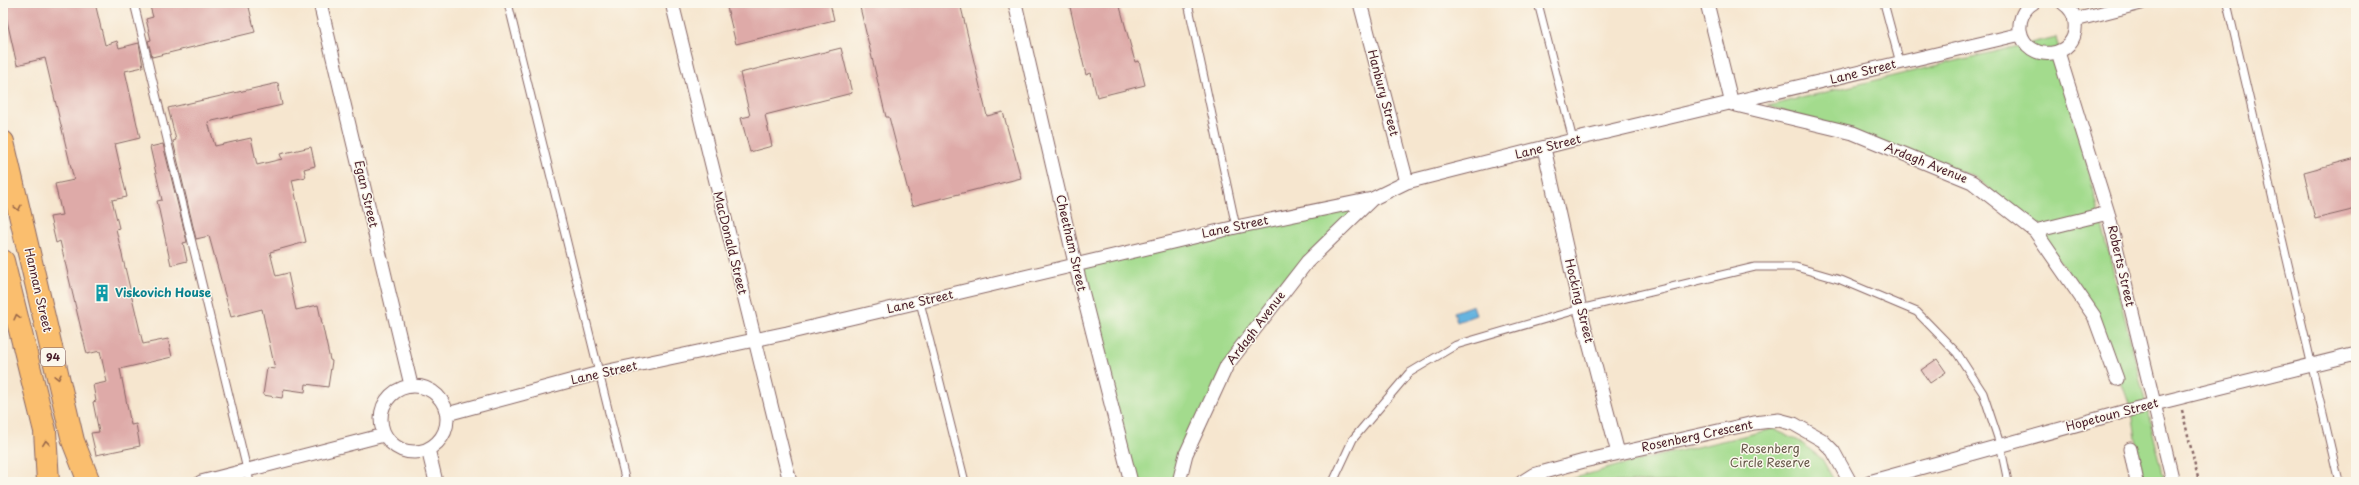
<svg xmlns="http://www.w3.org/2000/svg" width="2359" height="485" viewBox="0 0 2359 485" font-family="'Playpen Sans',sans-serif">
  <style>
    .green { fill: #a3db8d; stroke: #767d5c }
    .water { fill: #65b4df; stroke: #586a85 }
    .building { fill: #deaaa8 }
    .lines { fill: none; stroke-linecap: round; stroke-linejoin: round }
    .lane-casing { stroke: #866564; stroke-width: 9 }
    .street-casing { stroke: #866564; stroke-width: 15 }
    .highway-casing { stroke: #866564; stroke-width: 24 }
    .path { stroke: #866564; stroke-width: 2.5; stroke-dasharray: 3 3; stroke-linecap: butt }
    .lane { stroke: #fff; stroke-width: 7 }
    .street { stroke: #fff; stroke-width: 13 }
    .highway { stroke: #fabe6e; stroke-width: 22 }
    .oneway { stroke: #996749 }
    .labels { text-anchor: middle; stroke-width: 3; stroke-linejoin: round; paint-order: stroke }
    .shield { fill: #fbf7ec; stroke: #7f6065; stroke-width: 1 }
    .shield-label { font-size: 11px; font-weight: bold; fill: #4a1f2b }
    .street-label { font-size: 12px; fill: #4a1f2b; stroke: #fbf7ec }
    .culture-label { font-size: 12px; font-weight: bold; fill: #0d838f; stroke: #fbf7ec; text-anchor: start }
    .park-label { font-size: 12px; fill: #655748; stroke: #fbf7ec }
  </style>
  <rect width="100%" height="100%" fill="#fbf7ec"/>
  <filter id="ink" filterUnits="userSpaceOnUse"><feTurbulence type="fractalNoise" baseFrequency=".025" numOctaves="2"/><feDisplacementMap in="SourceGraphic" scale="8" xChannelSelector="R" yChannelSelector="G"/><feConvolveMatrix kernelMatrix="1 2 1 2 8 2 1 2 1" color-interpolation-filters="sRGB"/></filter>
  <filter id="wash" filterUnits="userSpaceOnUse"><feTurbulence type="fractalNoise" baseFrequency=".012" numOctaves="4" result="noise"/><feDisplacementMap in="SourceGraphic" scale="16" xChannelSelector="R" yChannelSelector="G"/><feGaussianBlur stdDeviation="0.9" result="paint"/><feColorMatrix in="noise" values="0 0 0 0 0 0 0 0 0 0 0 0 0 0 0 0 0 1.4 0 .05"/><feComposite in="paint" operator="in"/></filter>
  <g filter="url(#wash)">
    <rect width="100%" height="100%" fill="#f6e6cf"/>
    <!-- green -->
    <path class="green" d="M 2056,37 L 2165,482 L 2143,482 L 2132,412 L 2097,314 L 2038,229 L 1975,177 L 1768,106 Z
      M 1372,199 L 1307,262 L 1227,365 L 1179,482 L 1131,482 L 1075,263 Z
      M 1773,429 L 1799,441 L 1822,459 L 1835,482 L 1561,482 L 1620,465 Z"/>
    <!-- water -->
    <path class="water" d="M 1473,305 L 1476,315 L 1457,322 L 1454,312 Z"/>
    <g id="blocks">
      <!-- building -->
      <path class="building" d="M 3,3 L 95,3 L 105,45 L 117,41 L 119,48 L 139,43 L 143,67 L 125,71 L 140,138 L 115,144 L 127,197 L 112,200 L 119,228 L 116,229 L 143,344 L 168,339 L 172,357 L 120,369 L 131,425 L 136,424 L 140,446 L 96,455 L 91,433 L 99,432 L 93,402 L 96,401 L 93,385 L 107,382 L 100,351 L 87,354 L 60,241 L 56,243 L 50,217 L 62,215 L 55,184 L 74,180 L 45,58 L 17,65 Z
        M 149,3 L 248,3 L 255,32 L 152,57 L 148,41 L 151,40 L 146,19 L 153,17 Z
        M 726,3 L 830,3 L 834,20 L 736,44 Z
        M 859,3 L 960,3 L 987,116 L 1003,112 L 1021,178 L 912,206 L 889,117 L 886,117 Z
        M 1069,3 L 1119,3 L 1135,62 L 1139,61 L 1145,85 L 1097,97 L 1091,73 L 1086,75 Z
        M 841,48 L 852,93 L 765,115 L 772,146 L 750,152 L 741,118 L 750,116 L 740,73 Z
        M 278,83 L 282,105 L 208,122 L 215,146 L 251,138 L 257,165 L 282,159 L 280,154 L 311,147 L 315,166 L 304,169 L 306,177 L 292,180 L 306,242 L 270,252 L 276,276 L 288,273 L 296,310 L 318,305 L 330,360 L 332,361 L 328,387 L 306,384 L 305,392 L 284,389 L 282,398 L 263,395 L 267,368 L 275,369 L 262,309 L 231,317 L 209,236 L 196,239 L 173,141 L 176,140 L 168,108 Z
        M 163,144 L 187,242 L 183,243 L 187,261 L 171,265 L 157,201 L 162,200 L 150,147 Z
        M 2356,158 L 2356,209 L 2315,219 L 2304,172 Z
        M 1937,359 L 1946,372 L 1930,383 L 1921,370 Z"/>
    </g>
  </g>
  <g filter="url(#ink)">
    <use href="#blocks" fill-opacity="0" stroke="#866564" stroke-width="1"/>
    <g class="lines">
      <!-- lane casing -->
      <g class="lane-casing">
        <path id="lane" d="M 134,3 L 250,482
          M 508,3 L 626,482
          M 1188,3 L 1236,227
          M 1538,3 L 1573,140
          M 1884,3 L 1900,63
          M 2227,3 L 2339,482
          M 920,302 L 965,482
          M 1333,482 L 1353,439 L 1409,373 L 1456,345 L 1580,309 L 1755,267 L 1796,267 L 1841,280 L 1917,312 L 1957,353 L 1983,393 L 2000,444 L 2008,482"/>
      </g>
      <!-- street casing -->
      <g class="street-casing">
        <path id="street" d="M 320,3 L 411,385
          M 672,3 L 790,482
          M 1015,3 L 1075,263 L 1131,482
          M 1360,3 L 1407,182
          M 1707,3 L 1732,104 L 1853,133 L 1972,182 L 2035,231 L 2094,316 L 2117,379
          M 2033,3 C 2024,8 2019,19 2020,30 C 2026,65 2079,59 2075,23 C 2075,15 2070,8 2063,3
          M 2075,20 L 2141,3
          M 2058,52 L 2108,213 L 2173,482
          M 1544,148 L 1580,309 L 1618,453
          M 2035,231 L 2108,213
          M381 419a33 33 0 1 1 66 0a33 33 0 1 1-66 0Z
          M 447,414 L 599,373 L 787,333 L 1236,227 L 1372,199 L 1407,182 L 1573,140 L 2021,34
          M 428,449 L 436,482
          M 2130,449 L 2137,482
          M 201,482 L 384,435
          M 1179,482 L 1186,454 L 1227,365 L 1307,262 L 1372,199
          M 1522,482 L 1533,475 L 1584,461 L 1754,423 L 1779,420 L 1794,424 L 1822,440 L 1833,451 L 1850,482
          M 1869,482 L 2126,411 L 2356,354"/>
      </g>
      <!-- highway casing -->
      <g class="highway-casing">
        <path id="highway" d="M 3,142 L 73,441 L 89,482
          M 3,261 L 45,431 L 48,482"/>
      </g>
      <!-- path -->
      <path class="path" d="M 2182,410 L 2199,482"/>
      <!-- lane -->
      <use href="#lane" class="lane"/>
      <!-- street -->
      <use href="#street" class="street"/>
      <!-- highway -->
      <use href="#highway" class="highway"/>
    </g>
    <!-- one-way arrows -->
    <defs><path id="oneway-chevron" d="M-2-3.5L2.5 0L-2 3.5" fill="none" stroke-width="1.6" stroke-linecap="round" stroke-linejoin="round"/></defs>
    <g class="oneway">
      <use href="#oneway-chevron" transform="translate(18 208) rotate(77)"/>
      <use href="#oneway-chevron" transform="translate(17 317) rotate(-104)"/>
      <use href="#oneway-chevron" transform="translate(58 377) rotate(77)"/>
      <use href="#oneway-chevron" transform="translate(46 443) rotate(-96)"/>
    </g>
  </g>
  <!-- icons -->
  <defs>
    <g id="building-bare" transform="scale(1.38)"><path d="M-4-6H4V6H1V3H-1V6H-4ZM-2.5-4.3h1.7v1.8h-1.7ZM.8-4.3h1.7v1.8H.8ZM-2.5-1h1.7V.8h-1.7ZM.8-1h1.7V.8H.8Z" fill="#0f9aa8" stroke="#fbf7ec" stroke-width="2.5" paint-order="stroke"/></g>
  </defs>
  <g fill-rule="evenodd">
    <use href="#building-bare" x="102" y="293"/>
  </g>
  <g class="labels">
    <!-- shield labels -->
    <rect class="shield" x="41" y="348" width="24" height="18" rx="3"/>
    <g class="shield-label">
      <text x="53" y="361">94</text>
    </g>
    <!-- street labels -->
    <g class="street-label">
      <text transform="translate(1863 72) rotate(-14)" y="4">Lane Street</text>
      <text transform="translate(1383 93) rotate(75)" y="4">Hanbury Street</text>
      <text transform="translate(1548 147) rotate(-14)" y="4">Lane Street</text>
      <text transform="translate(1926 163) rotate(22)" y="4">Ardagh Avenue</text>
      <text transform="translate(366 194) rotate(77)" y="4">Egan Street</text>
      <text transform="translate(1235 227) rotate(-12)" y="4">Lane Street</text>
      <text transform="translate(730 243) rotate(76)" y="4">MacDonald Street</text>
      <text transform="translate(1071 243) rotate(77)" y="4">Cheetham Street</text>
      <text transform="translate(2121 266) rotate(77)" y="4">Roberts Street</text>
      <text transform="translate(38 290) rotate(77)" y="4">Hannan Street</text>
      <text transform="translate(1579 301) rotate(76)" y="4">Hocking Street</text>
      <text transform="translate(920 302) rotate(-13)" y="4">Lane Street</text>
      <text transform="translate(1256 328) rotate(-53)" y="4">Ardagh Avenue</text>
      <text transform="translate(604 373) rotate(-13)" y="4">Lane Street</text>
      <text transform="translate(2112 415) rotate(-15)" y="4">Hopetoun Street</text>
      <text transform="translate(1697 436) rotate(-12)" y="4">Rosenberg Crescent</text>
    </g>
    <!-- culture labels -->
    <g class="culture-label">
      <text x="115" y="297">Viskovich House</text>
    </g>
    <!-- park labels -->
    <g class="park-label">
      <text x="1770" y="453">Rosenberg<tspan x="1770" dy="14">Circle Reserve</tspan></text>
    </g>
  </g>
  <!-- margin -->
  <rect width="2359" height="485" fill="none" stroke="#fbf7ec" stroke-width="16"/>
</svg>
